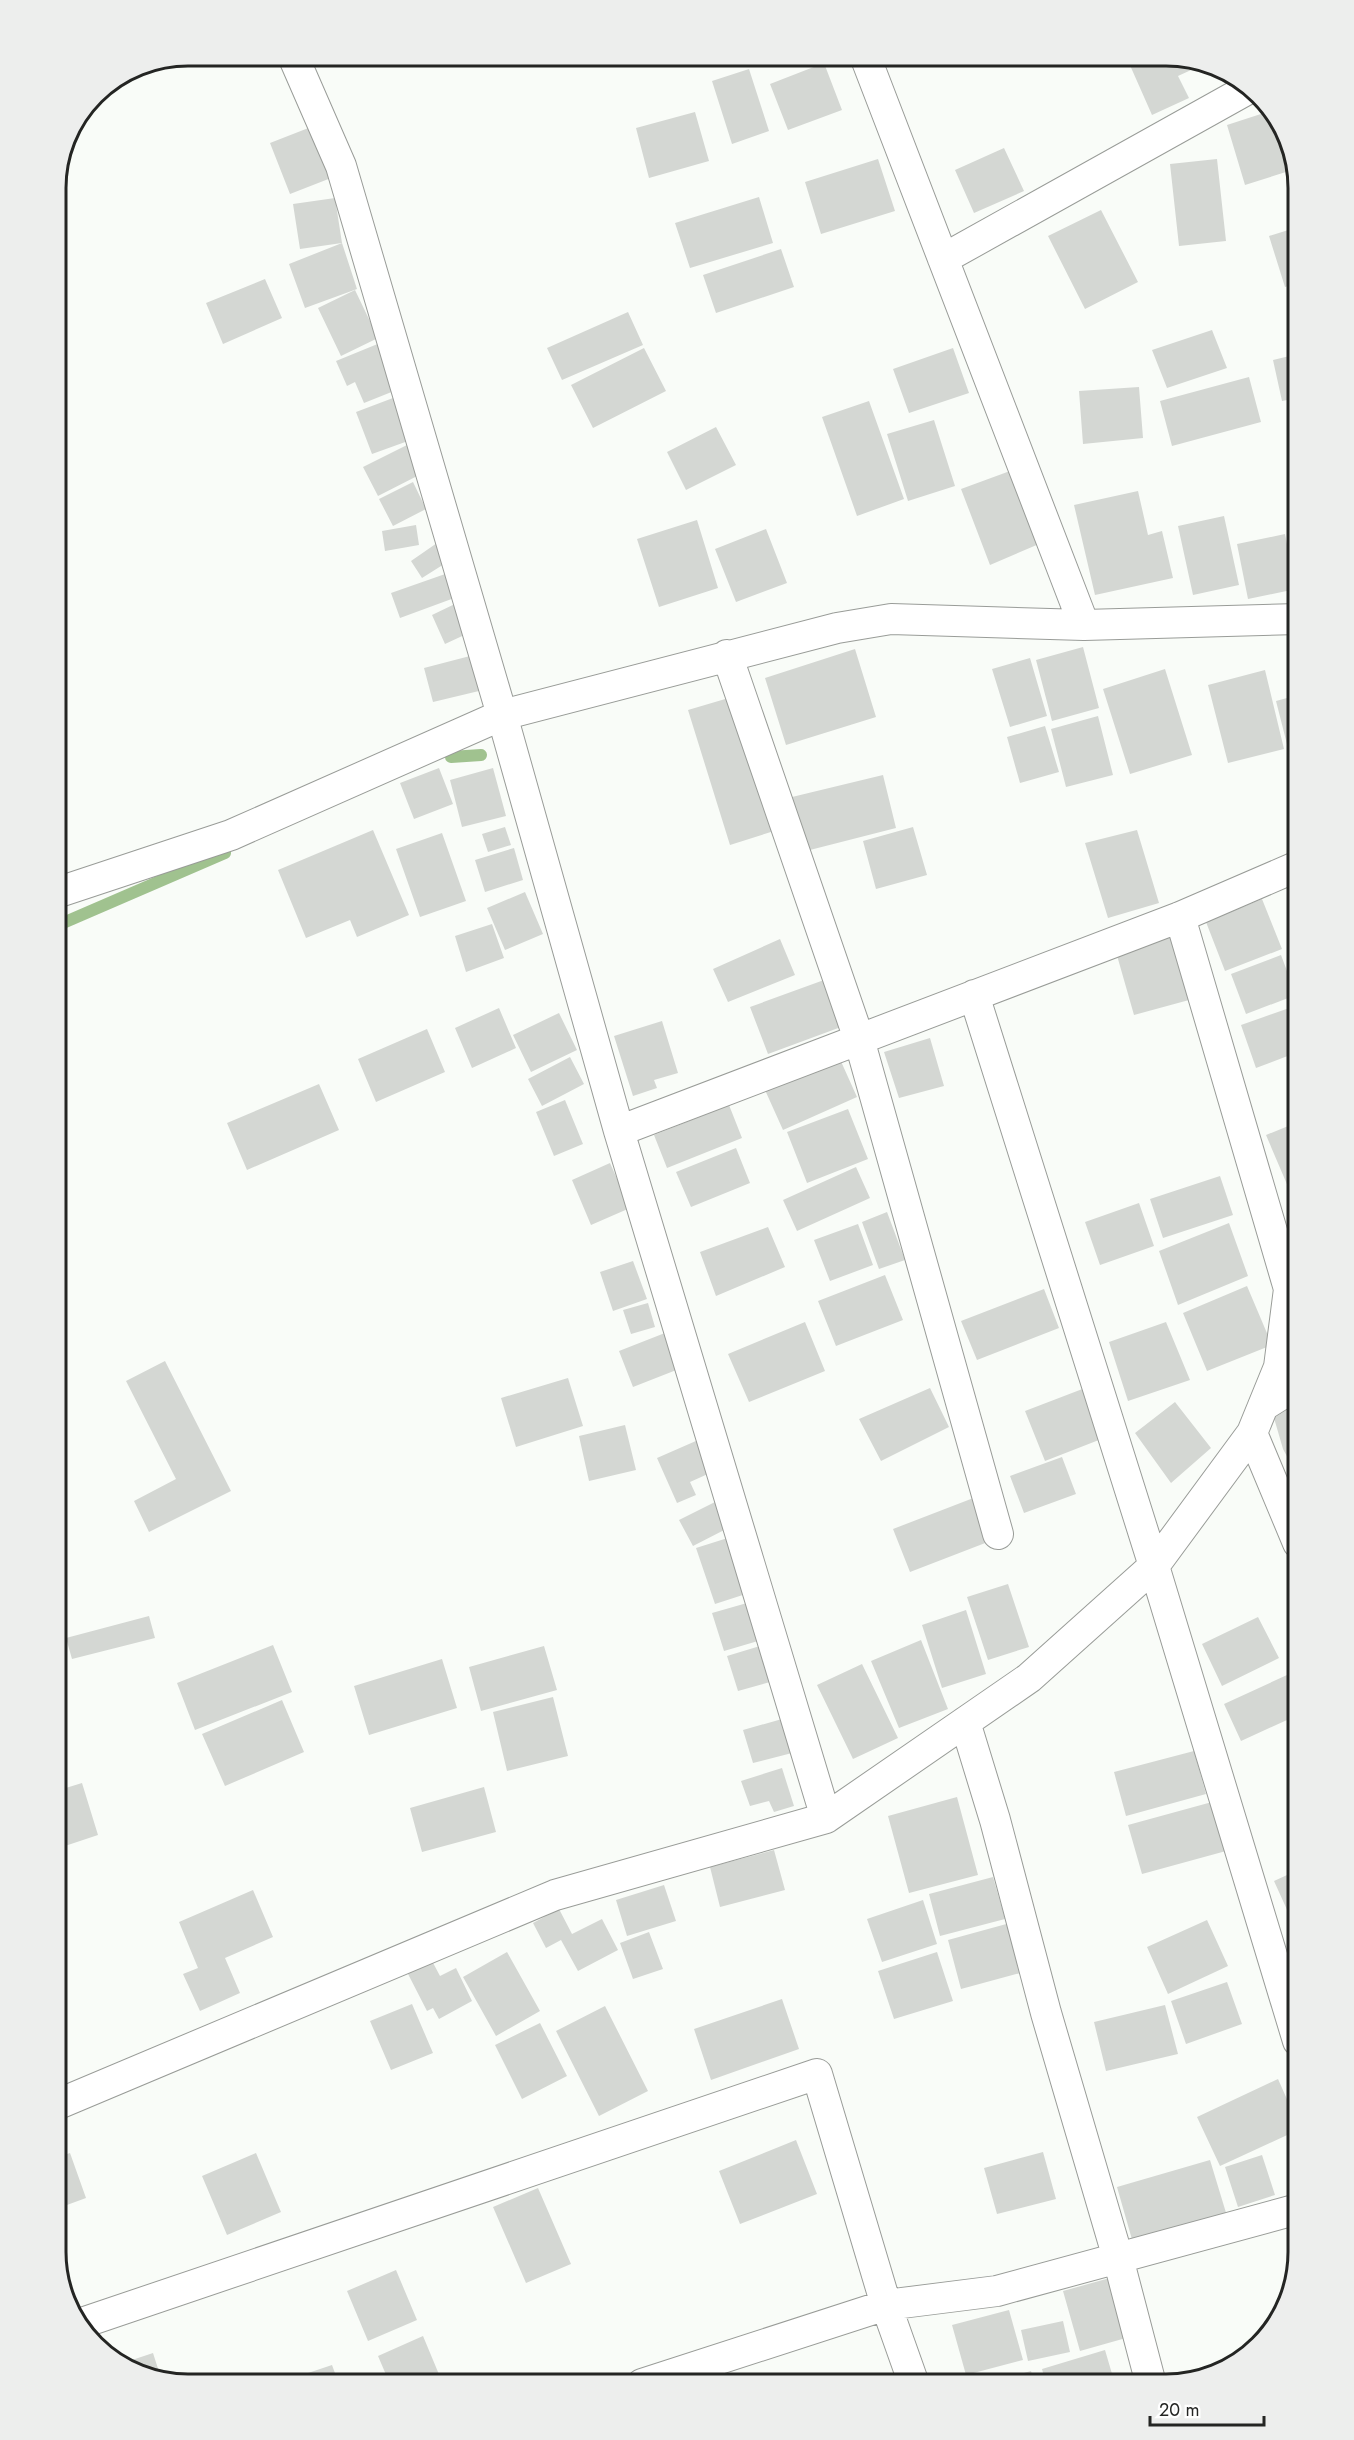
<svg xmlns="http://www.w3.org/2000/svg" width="1354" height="2440" viewBox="0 0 1354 2440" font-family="Jost,sans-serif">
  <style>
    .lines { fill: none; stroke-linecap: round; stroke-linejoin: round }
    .stream { stroke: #a0c28f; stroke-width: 12 }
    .building { fill: #d4d7d3 }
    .street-casing { stroke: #999c98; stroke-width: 32 }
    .street { stroke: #fff; stroke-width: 30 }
    .rim { fill: none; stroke: #242523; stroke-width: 3 }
  </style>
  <rect width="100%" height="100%" fill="#f9fcf8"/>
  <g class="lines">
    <!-- stream -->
    <path class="stream" d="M 451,757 L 481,755
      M 56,926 L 225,853"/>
  </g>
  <!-- building -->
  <path class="building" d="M 1145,56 L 1175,56 L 1202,65 L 1178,76 L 1189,98 L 1152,115 L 1129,63 Z
    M 824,63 L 842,110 L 788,130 L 770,84 Z
    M 749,69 L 769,131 L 732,144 L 712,81 Z
    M 695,112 L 709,161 L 649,178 L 636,128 Z
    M 1267,112 L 1273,118 L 1289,171 L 1245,185 L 1227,125 Z
    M 311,127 L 331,178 L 290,194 L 270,143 Z
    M 1004,148 L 1024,191 L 974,213 L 955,170 Z
    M 878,159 L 895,211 L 821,234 L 805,182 Z
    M 1217,159 L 1226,241 L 1179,246 L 1170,164 Z
    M 759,197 L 773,243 L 690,268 L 675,223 Z
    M 335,198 L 342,243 L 300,249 L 293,204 Z
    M 1101,210 L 1138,282 L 1085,309 L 1048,236 Z
    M 1298,227 L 1298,283 L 1285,287 L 1269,236 Z
    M 342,243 L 357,289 L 305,308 L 289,264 Z
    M 781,249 L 794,287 L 716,313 L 703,275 Z
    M 265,279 L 282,318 L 223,344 L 206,303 Z
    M 355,290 L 378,338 L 341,356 L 318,308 Z
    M 628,312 L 643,345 L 562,380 L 547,348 Z
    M 1212,330 L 1227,368 L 1167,388 L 1152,350 Z
    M 380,343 L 399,389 L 364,403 L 355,382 L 347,386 L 336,361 Z
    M 644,348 L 666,391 L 593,428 L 571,385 Z
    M 953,348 L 969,393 L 909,413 L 893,369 Z
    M 1298,354 L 1298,398 L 1282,401 L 1273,360 Z
    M 1249,377 L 1261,422 L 1172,446 L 1160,401 Z
    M 1139,387 L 1143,438 L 1083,444 L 1079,391 Z
    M 393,398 L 408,441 L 372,454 L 356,412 Z
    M 869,401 L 904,499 L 857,516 L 822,417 Z
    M 934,420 L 955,486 L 908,501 L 887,434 Z
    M 716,427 L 736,465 L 686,490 L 667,452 Z
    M 413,442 L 427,471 L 378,496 L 363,467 Z
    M 1010,471 L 1039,544 L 990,565 L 961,489 Z
    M 413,482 L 426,509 L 393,526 L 379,499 Z
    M 1138,491 L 1148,535 L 1162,531 L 1173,578 L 1095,595 L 1074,505 Z
    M 1224,516 L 1239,585 L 1193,595 L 1178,526 Z
    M 697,520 L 718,588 L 659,607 L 637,539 Z
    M 416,525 L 419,545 L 385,551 L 382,531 Z
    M 766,529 L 787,583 L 736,602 L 715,549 Z
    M 1285,534 L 1296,589 L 1248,599 L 1237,544 Z
    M 437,543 L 449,561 L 422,578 L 411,561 Z
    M 448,573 L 457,597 L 400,618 L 391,593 Z
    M 459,602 L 473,631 L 445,644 L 432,615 Z
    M 1083,647 L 1099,708 L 1052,721 L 1036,660 Z
    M 855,649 L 876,717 L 786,745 L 765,678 Z
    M 470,656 L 479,691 L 433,702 L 424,668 Z
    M 1030,658 L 1047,716 L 1010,727 L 992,669 Z
    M 1165,669 L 1192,755 L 1130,774 L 1103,689 Z
    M 1265,670 L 1284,749 L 1228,763 L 1208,685 Z
    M 1298,695 L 1298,754 L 1290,756 L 1276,701 Z
    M 732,697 L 774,831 L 730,845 L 688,710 Z
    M 1098,716 L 1113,775 L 1066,787 L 1051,729 Z
    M 1045,726 L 1059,772 L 1020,783 L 1007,737 Z
    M 439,768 L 453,804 L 414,819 L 400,783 Z
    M 493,768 L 506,816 L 462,827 L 450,780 Z
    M 883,775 L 896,828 L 806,851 L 792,797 Z
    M 505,827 L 511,845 L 488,852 L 482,834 Z
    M 913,827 L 927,875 L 876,889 L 863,841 Z
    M 373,830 L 409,915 L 357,937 L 350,920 L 306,938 L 278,870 Z
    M 1137,830 L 1159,903 L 1108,918 L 1085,843 Z
    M 442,833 L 466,901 L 420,917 L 396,849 Z
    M 514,848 L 523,880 L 485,892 L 475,860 Z
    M 525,892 L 543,934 L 505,950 L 487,908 Z
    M 1262,899 L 1282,949 L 1225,971 L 1206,922 Z
    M 492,924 L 504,958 L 466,972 L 455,936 Z
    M 1170,937 L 1189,1000 L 1134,1015 L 1116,952 Z
    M 780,939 L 795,975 L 728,1002 L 713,969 Z
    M 1281,955 L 1296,995 L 1246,1014 L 1231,974 Z
    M 824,980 L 841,1027 L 768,1054 L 750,1007 Z
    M 1295,1006 L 1298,1016 L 1298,1052 L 1256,1068 L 1241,1025 Z
    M 499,1008 L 516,1048 L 472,1068 L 455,1028 Z
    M 559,1013 L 577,1050 L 531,1072 L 513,1035 Z
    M 662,1021 L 678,1073 L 654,1080 L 657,1088 L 633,1096 L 614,1036 Z
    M 427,1029 L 445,1072 L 376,1102 L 358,1059 Z
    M 930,1038 L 944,1086 L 899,1098 L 884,1052 Z
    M 570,1057 L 584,1084 L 542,1106 L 528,1079 Z
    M 839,1057 L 857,1097 L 783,1130 L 765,1090 Z
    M 319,1084 L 339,1130 L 247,1170 L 227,1123 Z
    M 565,1100 L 583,1144 L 554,1156 L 536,1112 Z
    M 729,1105 L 742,1138 L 667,1168 L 654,1135 Z
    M 848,1109 L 868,1159 L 807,1183 L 787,1132 Z
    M 1298,1122 L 1298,1184 L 1289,1189 L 1266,1135 Z
    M 736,1148 L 750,1183 L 691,1207 L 676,1172 Z
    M 610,1163 L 630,1208 L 591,1225 L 572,1180 Z
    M 856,1167 L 870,1198 L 797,1231 L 783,1200 Z
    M 1220,1176 L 1233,1215 L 1163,1238 L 1150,1199 Z
    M 1139,1203 L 1154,1246 L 1100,1265 L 1085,1222 Z
    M 887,1212 L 905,1260 L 879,1269 L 862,1222 Z
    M 1229,1223 L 1248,1276 L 1178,1305 L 1159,1251 Z
    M 858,1224 L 873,1265 L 830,1281 L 814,1240 Z
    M 768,1227 L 785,1267 L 716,1296 L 700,1252 Z
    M 633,1261 L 647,1299 L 613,1311 L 600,1272 Z
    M 885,1275 L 903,1320 L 836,1346 L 818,1301 Z
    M 1247,1286 L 1272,1345 L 1207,1371 L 1183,1313 Z
    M 1044,1289 L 1059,1328 L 977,1360 L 961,1321 Z
    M 648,1303 L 655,1327 L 631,1334 L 623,1310 Z
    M 805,1322 L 825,1371 L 749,1402 L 728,1354 Z
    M 1166,1322 L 1190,1380 L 1128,1401 L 1109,1342 Z
    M 670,1331 L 684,1367 L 633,1387 L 619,1351 Z
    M 165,1361 L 231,1491 L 149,1532 L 134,1501 L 176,1479 L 126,1381 Z
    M 568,1378 L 583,1426 L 516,1447 L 501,1398 Z
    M 930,1388 L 949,1427 L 881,1461 L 859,1419 Z
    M 1085,1388 L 1104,1438 L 1045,1461 L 1025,1411 Z
    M 1175,1402 L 1211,1448 L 1171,1483 L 1135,1433 Z
    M 1298,1403 L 1298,1477 L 1283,1449 L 1274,1418 Z
    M 625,1425 L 636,1470 L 589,1481 L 579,1436 Z
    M 705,1437 L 719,1469 L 690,1482 L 696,1495 L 677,1503 L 657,1458 Z
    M 1062,1457 L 1076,1494 L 1024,1513 L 1010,1476 Z
    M 976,1497 L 993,1540 L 910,1572 L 893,1529 Z
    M 719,1500 L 732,1526 L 693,1546 L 679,1520 Z
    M 734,1536 L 752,1592 L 715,1604 L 696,1548 Z
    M 1008,1584 L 1029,1647 L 988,1660 L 967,1597 Z
    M 747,1603 L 758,1641 L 724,1651 L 712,1613 Z
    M 966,1610 L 986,1674 L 942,1688 L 922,1625 Z
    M 149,1616 L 155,1638 L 72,1659 L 66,1638 Z
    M 1258,1617 L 1279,1658 L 1222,1686 L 1202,1644 Z
    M 61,1637 L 66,1662 L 56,1665 L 56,1638 Z
    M 921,1640 L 948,1709 L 899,1728 L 871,1661 Z
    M 273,1645 L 292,1692 L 195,1730 L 177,1683 Z
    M 544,1646 L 557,1690 L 481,1711 L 469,1667 Z
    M 760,1646 L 770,1682 L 738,1691 L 727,1656 Z
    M 442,1659 L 457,1708 L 369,1735 L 354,1686 Z
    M 862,1664 L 898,1738 L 853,1759 L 817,1685 Z
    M 1287,1675 L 1298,1699 L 1298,1715 L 1241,1741 L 1224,1704 Z
    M 553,1697 L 568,1756 L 507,1771 L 493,1712 Z
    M 282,1700 L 304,1752 L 225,1786 L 202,1734 Z
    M 782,1719 L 792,1753 L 753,1763 L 743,1730 Z
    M 1194,1751 L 1206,1794 L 1126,1816 L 1114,1772 Z
    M 782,1768 L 794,1806 L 774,1812 L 769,1801 L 750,1806 L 741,1781 Z
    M 82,1783 L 98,1835 L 56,1849 L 56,1791 Z
    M 484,1787 L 496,1832 L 422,1852 L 410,1808 Z
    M 957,1797 L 978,1875 L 909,1893 L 888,1816 Z
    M 1212,1802 L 1226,1851 L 1142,1874 L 1128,1825 Z
    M 774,1850 L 785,1890 L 720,1907 L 710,1867 Z
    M 1298,1870 L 1298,1934 L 1274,1881 Z
    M 993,1877 L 1005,1919 L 940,1936 L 929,1894 Z
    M 664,1885 L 676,1921 L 627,1936 L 616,1900 Z
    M 253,1890 L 273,1937 L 225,1958 L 240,1993 L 200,2011 L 183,1974 L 198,1968 L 179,1922 Z
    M 923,1900 L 937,1944 L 882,1962 L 867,1919 Z
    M 559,1909 L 572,1934 L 602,1919 L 618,1950 L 578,1971 L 561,1940 L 546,1948 L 533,1923 Z
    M 1207,1920 L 1228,1966 L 1168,1994 L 1147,1947 Z
    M 1010,1923 L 1024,1972 L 961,1989 L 948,1940 Z
    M 649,1932 L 663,1969 L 633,1979 L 620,1943 Z
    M 507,1952 L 540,2011 L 496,2036 L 463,1977 Z
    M 937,1952 L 953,2001 L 894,2019 L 878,1971 Z
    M 431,1959 L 440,1976 L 456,1968 L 472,2001 L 439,2019 L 433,2008 L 427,2011 L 407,1972 Z
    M 1227,1982 L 1242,2024 L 1186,2044 L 1171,2001 Z
    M 782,1999 L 799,2049 L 711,2080 L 694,2029 Z
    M 412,2004 L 433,2053 L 391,2070 L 370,2021 Z
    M 1165,2005 L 1178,2054 L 1106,2071 L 1094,2022 Z
    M 605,2006 L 648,2091 L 599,2116 L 556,2031 Z
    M 540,2023 L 567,2076 L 522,2099 L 495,2045 Z
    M 1278,2079 L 1298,2124 L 1298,2130 L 1220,2166 L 1197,2117 Z
    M 796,2140 L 817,2194 L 740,2224 L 719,2171 Z
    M 1043,2152 L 1056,2199 L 997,2214 L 984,2168 Z
    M 70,2153 L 86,2198 L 56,2209 L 56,2158 Z
    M 256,2153 L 281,2212 L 227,2235 L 202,2176 Z
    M 1262,2155 L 1275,2195 L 1238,2207 L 1225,2167 Z
    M 1210,2160 L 1227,2216 L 1133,2243 L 1117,2187 Z
    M 538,2188 L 571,2264 L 526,2283 L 493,2207 Z
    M 396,2270 L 417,2320 L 368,2341 L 347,2291 Z
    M 1117,2276 L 1133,2336 L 1080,2351 L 1063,2291 Z
    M 1009,2310 L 1023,2360 L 966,2375 L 952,2325 Z
    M 1063,2321 L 1070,2352 L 1028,2361 L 1021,2330 Z
    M 423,2336 L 443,2384 L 390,2384 L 378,2356 Z
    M 1105,2350 L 1115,2384 L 1046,2384 L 1042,2369 Z
    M 153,2353 L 161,2378 L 120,2364 Z
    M 332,2365 L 339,2384 L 285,2384 L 284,2381 Z
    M 1031,2371 L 1035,2384 L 986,2384 Z"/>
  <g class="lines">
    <!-- street casing -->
    <g class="street-casing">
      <path id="street" d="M 293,56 L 341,166 L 502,715 L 619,1131 L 826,1818
        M 865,56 L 1084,625
        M 943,259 L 1248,89
        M 727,655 L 859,1039 L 998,1534
        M 56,893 L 231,835 L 502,715 L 837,628 L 891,619 L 1084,625 L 1298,619
        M 974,995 L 1154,1566 L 1298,2041
        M 619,1131 L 1180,917 L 1298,866
        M 1263,1406 L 1298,1384
        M 1252,1433 L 1298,1543
        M 965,1722 L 995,1820 L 1046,2013 L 1118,2258 L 1151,2384
        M 56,2105 L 555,1895 L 826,1818 L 1029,1678 L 1154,1566 L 1252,1433 L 1279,1367 L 1289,1289 L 1180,917
        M 82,2323 L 817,2074 L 886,2305 L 914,2384
        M 642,2384 L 886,2305 L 997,2291 L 1298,2209"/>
    </g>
    <!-- street -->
    <use href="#street" class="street"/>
  </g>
  <!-- crop -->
  <path d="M0 0H1354V2440H0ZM188 66H1166A122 122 0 0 1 1288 188V2252A122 122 0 0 1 1166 2374H188A122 122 0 0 1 66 2252V188A122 122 0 0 1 188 66Z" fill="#edeeed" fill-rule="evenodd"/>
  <path class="rim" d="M188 66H1166A122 122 0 0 1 1288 188V2252A122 122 0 0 1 1166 2374H188A122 122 0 0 1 66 2252V188A122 122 0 0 1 188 66Z"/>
  <!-- scale -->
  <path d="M1150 2416v9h114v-9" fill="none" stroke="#242523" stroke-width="3"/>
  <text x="1159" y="2416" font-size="18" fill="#242523" stroke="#ffffff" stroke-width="4.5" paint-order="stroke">20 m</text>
</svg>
